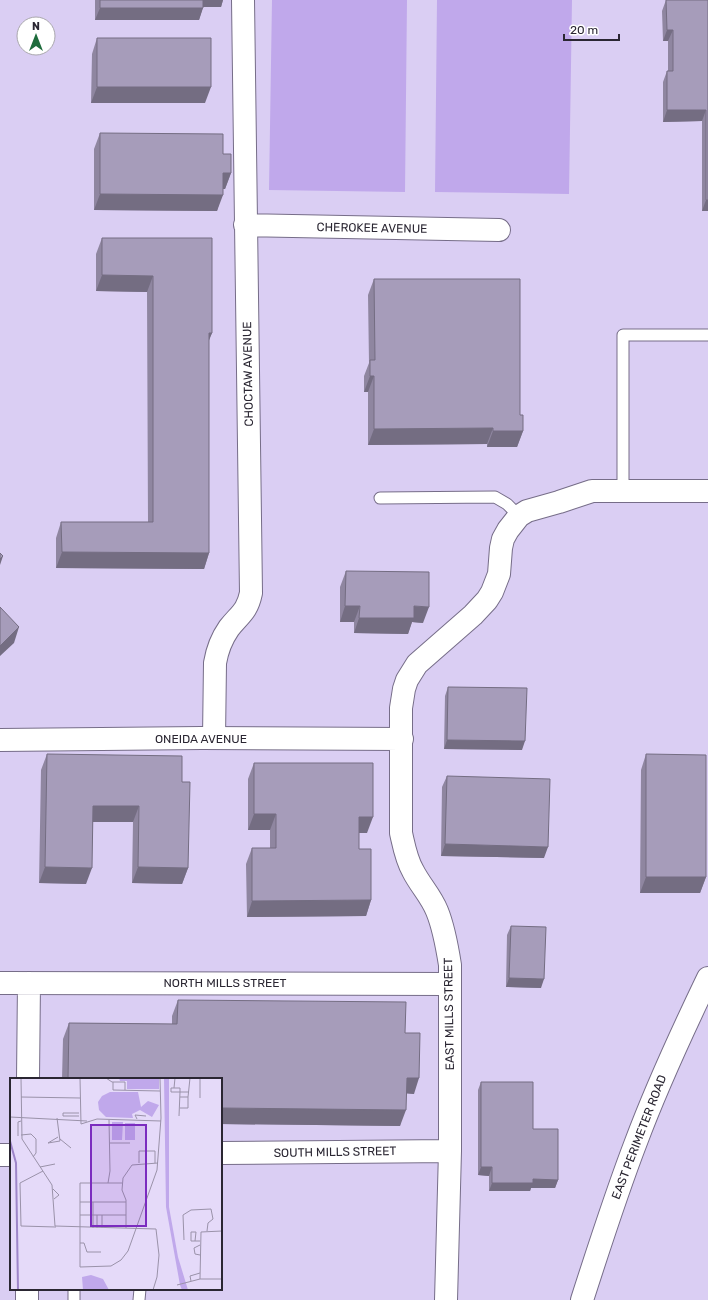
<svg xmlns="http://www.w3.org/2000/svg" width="708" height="1300" viewBox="0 0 708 1300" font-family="Rubik,sans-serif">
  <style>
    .built { fill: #dacef3; fill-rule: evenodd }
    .green { fill: #c0a8eb }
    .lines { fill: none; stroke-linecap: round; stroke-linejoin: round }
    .lane-casing { stroke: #766d88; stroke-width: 13 }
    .street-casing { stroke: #766d88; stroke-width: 24 }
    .lane { stroke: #fff; stroke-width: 11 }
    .street { stroke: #fff; stroke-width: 22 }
    .wall { fill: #8f86a0 }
    .shaded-wall { fill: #746d82 }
    .building { fill: #a69cba; stroke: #746d82 }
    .labels { text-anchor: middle; stroke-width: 3; stroke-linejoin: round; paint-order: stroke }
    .street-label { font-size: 12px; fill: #2a2632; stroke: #fff }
    .inset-river { fill: none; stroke: #9e85c9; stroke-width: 2 }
    .inset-road { fill: none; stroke: #9a92a9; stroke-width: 1 }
    .view { fill: #7b2cbf; fill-opacity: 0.15; stroke: #7b2cbf; stroke-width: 2 }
    .inset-edge { fill: none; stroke: #2a2632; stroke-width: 2 }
  </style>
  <rect width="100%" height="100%" fill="#e5daf9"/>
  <!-- built -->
  <path class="built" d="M 0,0 L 708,0 L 708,1300 L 0,1300 ZM 24,24 L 48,24 L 48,48 L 24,48 ZM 11,1079 L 221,1079 L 221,1289 L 11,1289 Z"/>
  <!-- green -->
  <path class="green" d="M 272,0 L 407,0 L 405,192 L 269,190 Z
    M 437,0 L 572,0 L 569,194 L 435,192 Z"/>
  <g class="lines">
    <!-- lane casing -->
    <g class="lane-casing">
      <path id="lane" d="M 623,491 L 623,335 L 708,335
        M 380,498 L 495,497 L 507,504 L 519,516
        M 74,1300 L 74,1289
        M 139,1300 L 140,1289"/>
    </g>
    <!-- street casing -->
    <g class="street-casing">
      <path id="street" d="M 245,225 L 499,230
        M 214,738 L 215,663 C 217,651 222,638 229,628 C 240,614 247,612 251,593 L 243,0
        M 0,740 L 202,738 L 402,739
        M 0,983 L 450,984
        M 28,1079 L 29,983
        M 221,1153 L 450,1151
        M 0,1155 L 11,1155
        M 27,1300 L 27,1289
        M 446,1300 L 450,1151 L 450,965 C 447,946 444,928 437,911 C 431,896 420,885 413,871 C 406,859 404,846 401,833 L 401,708 L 404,689 L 407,680 L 417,664 L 473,615 L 487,600 L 492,592 L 499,574 L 501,548 L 503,539 L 508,530 L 519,516 L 527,511 L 559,502 L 592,491 L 708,491
        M 582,1300 C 599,1247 616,1194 636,1142 C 657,1086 682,1032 708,978"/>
    </g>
    <!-- lane -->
    <use href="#lane" class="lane"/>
    <!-- street -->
    <use href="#street" class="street"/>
  </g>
  <!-- wall -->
  <path class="wall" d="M 95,0 L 223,0 L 221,7 L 203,7 L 199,20 L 95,20 Z
    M 666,0 L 708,0 L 708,211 L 702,211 L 702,121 L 663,122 L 663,82 L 667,71 L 668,71 L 668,41 L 663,41 L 662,11 Z
    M 97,38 L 205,103 L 91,103 L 92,54 Z
    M 100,133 L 223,154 L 231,173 L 225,189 L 223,189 L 217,211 L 94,210 L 94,149 Z
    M 102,238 L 212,238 L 212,333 L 209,339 L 209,553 L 204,569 L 56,568 L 56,538 L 61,522 L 148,522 L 147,292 L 96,291 L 96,254 Z
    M 374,279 L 520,415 L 523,431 L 517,447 L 487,447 L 487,444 L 368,445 L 368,392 L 364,392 L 364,376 L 369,363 L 368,295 Z
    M 346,571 L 423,623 L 412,622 L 408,634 L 354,633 L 354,622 L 340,622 L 340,587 Z
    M 448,687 L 522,750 L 444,749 L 445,696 Z
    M 47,754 L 182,782 L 188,868 L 182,884 L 132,883 L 133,822 L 93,822 L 86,884 L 39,883 L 41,770 Z
    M 646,754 L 706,877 L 700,893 L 640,893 L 641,770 Z
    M 254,763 L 367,833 L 359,833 L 359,849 L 371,900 L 366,916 L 247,917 L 246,864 L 252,848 L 270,848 L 270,830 L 248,830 L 248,779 Z
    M 447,776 L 544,858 L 441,856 L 442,787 Z
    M 511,926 L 541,988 L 506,987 L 507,935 Z
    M 178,1000 L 405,1033 L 414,1094 L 406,1093 L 400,1126 L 221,1124 L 221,1079 L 62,1079 L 63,1039 L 69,1023 L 172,1024 L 172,1016 Z
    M 481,1082 L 533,1129 L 558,1180 L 555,1188 L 531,1188 L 530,1191 L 489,1191 L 489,1176 L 478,1175 L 478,1090 Z"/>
  <!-- shaded-wall -->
  <path class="shaded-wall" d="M 201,0 L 223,0 L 221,7 L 199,7 Z
    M 100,8 L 203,8 L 199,20 L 95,20 Z
    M 667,30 L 673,30 L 668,41 L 663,41 Z
    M 97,87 L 211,87 L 205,103 L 91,103 Z
    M 667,110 L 706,110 L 702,121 L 663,122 Z
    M 223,173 L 231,173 L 225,189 L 217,189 Z
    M 100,194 L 223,195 L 217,211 L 94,210 Z
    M 706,200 L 708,200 L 708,211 L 702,211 Z
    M 102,275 L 153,276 L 147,292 L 96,291 Z
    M 209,333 L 212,333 L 206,348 Z
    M 370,376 L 374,376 L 368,392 L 364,392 Z
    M 493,428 L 487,444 L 368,445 L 374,429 Z
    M 493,431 L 523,431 L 517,447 L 487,447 Z
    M 62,552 L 209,553 L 204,569 L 56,568 Z
    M 3,556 L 0,565 L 0,559 Z
    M 345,606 L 360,606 L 354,622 L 340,622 Z
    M 414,606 L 429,607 L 423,623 L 412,622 L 408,634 L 354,633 L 359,618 Z
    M 19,627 L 14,643 L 0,656 L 0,646 Z
    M 447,740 L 525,741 L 522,750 L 444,749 Z
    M 93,806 L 139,806 L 133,822 L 87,822 Z
    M 254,814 L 276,814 L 270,830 L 248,830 Z
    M 359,817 L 373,817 L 367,833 L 353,833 Z
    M 445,844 L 548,847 L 544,858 L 441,856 Z
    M 45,867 L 92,868 L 86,884 L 39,883 Z
    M 138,867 L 188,868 L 182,884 L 132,883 Z
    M 646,877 L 706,877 L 700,893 L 640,893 Z
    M 371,900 L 366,916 L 247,917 L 252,901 Z
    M 509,978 L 544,979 L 541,988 L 506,987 Z
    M 407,1078 L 419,1078 L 414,1094 L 401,1093 Z
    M 221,1108 L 406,1110 L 400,1126 L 221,1124 Z
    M 481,1167 L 492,1167 L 489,1176 L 478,1175 Z
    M 533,1179 L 558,1180 L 555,1188 L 531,1188 L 530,1191 L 489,1191 L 492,1183 Z"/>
  <!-- building -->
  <path class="building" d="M 100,0 L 203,0 L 203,8 L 100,8 Z
    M 666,0 L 708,0 L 708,200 L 706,200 L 706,110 L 667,110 L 667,71 L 673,71 L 673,30 L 667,30 Z
    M 97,38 L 211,38 L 211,87 L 97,87 Z
    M 100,133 L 223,134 L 223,154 L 231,154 L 231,173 L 223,173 L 223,195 L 100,194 Z
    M 102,238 L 212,238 L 212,333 L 209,333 L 209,553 L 62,552 L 61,522 L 153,522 L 153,276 L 102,275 Z
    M 374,279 L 520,279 L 520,415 L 523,415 L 523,431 L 493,431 L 493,428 L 374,429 L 374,376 L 370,376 L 370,360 L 375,360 Z
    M 0,553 L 3,556 L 0,559 Z
    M 346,571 L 429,572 L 429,607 L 414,606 L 414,618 L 359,618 L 360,606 L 345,606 Z
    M 0,607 L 19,627 L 0,646 Z
    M 448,687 L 527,688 L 525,741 L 447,740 Z
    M 47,754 L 182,756 L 182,782 L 190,782 L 188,868 L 138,867 L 139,806 L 93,806 L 92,868 L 45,867 Z
    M 646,754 L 706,755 L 706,877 L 646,877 Z
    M 254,763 L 373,763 L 373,817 L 359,817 L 359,849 L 371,849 L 371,900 L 252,901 L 252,848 L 276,848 L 276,814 L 254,814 Z
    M 447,776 L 550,779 L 548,847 L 445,844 Z
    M 511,926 L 546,927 L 544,979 L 509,978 Z
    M 178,1000 L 406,1002 L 405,1033 L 420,1033 L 419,1078 L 407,1078 L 406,1110 L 221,1108 L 221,1079 L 68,1079 L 69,1023 L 177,1024 Z
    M 481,1082 L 533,1082 L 533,1129 L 558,1129 L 558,1180 L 533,1179 L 533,1183 L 492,1183 L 492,1167 L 481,1167 Z"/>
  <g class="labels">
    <!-- street labels -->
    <g class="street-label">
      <text transform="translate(372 228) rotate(1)" y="4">CHEROKEE AVENUE</text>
      <text transform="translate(248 374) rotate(-91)" y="4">CHOCTAW AVENUE</text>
      <text x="201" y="743">ONEIDA AVENUE</text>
      <text x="225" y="987">NORTH MILLS STREET</text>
      <text transform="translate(449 1014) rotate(-91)" y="4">EAST MILLS STREET</text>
      <text transform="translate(639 1137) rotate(-69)" y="4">EAST PERIMETER ROAD</text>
      <text transform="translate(335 1152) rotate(-1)" y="4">SOUTH MILLS STREET</text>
    </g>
  </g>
  <!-- overview -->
  <g transform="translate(10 1078)">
    <rect width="212" height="212" fill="#e5daf9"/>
    <path d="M 109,0 L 149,0 L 149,11 L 117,11 L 117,3 L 110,3 ZM 154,0 L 159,0 L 159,129 L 168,179 L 178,212 L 172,212 L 170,207 L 156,129 ZM 100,14 L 128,14 L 131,29 L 138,23 L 149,27 L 142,39 L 130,32 L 122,36 L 123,40 L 96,39 L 89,32 L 88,24 L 92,18 ZM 102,44 L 113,44 L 112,62 L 102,62 ZM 115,45 L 125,45 L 125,62 L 115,62 ZM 81,197 L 93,201 L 99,212 L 73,212 L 72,199 Z" fill="#c0a8eb"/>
    <path class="inset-river" d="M 0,63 L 6,85 L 8,212"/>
    <path class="inset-road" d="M 11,0 L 12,61 L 42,107 L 45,148 L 146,151 L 149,177 L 147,199 L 143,212M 70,0 L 71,46 L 87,41 L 151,43M 96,0 L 102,4 L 115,4 L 115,12M 165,0 L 164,10 L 161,10 L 161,14 L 170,14 L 169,38M 103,4 L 103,12 L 150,13M 164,10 L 170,10 L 170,14 L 179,14M 11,19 L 70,20M 178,19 L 180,0M 190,20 L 190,0M 170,30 L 178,30 L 178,19 L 170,19M 69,38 L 53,38 L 53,35 L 69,35M 0,39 L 77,43M 47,40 L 50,63 L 38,65 L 48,59M 127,41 L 125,37 L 136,38M 11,57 L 21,56 L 26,61 L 26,75 L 23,79M 8,58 L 8,44 L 11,43M 50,61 L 61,70M 100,65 L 120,65M 129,85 L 129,73 L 145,73 L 145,85M 30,89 L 45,86M 33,93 L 10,105 L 11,148 L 46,149M 98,105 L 100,93 L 99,42M 112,105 L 70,105 L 70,189 L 101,188 L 111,182 L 118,173 L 147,92 L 151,40 L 150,0M 43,111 L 49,117 L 44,121M 70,124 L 116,124M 70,137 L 116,137M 83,150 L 83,124M 87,150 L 87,137M 92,150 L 92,137M 116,150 L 116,122 L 112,112 L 113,100 L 122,87 L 148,85M 174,162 L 173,137 L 181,132 L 201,131 L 203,141 L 198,145 L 197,153M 185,163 L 186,154 L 181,154 L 181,163 L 190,163M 70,165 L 74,165 L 77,174 L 91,174M 190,177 L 185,176 L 184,170 L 190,167M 190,201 L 191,154 L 212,153M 181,203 L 180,198 L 190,195M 167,207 L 190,201 L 212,201"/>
    <path class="view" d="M 81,47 L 136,47 L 136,148 L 81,148 Z"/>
    <rect width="212" height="212" class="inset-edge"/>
  </g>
  <!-- north arrow -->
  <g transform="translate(36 36)"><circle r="19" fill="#ffffff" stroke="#aaa8ad"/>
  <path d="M0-3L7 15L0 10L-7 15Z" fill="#1e6c3c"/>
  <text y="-6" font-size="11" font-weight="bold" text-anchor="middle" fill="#2a2632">N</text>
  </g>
  <!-- scale -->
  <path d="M564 34v6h55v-6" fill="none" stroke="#2a2632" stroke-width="2"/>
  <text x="570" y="34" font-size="12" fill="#2a2632" stroke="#ffffff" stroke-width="3" paint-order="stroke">20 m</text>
</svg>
